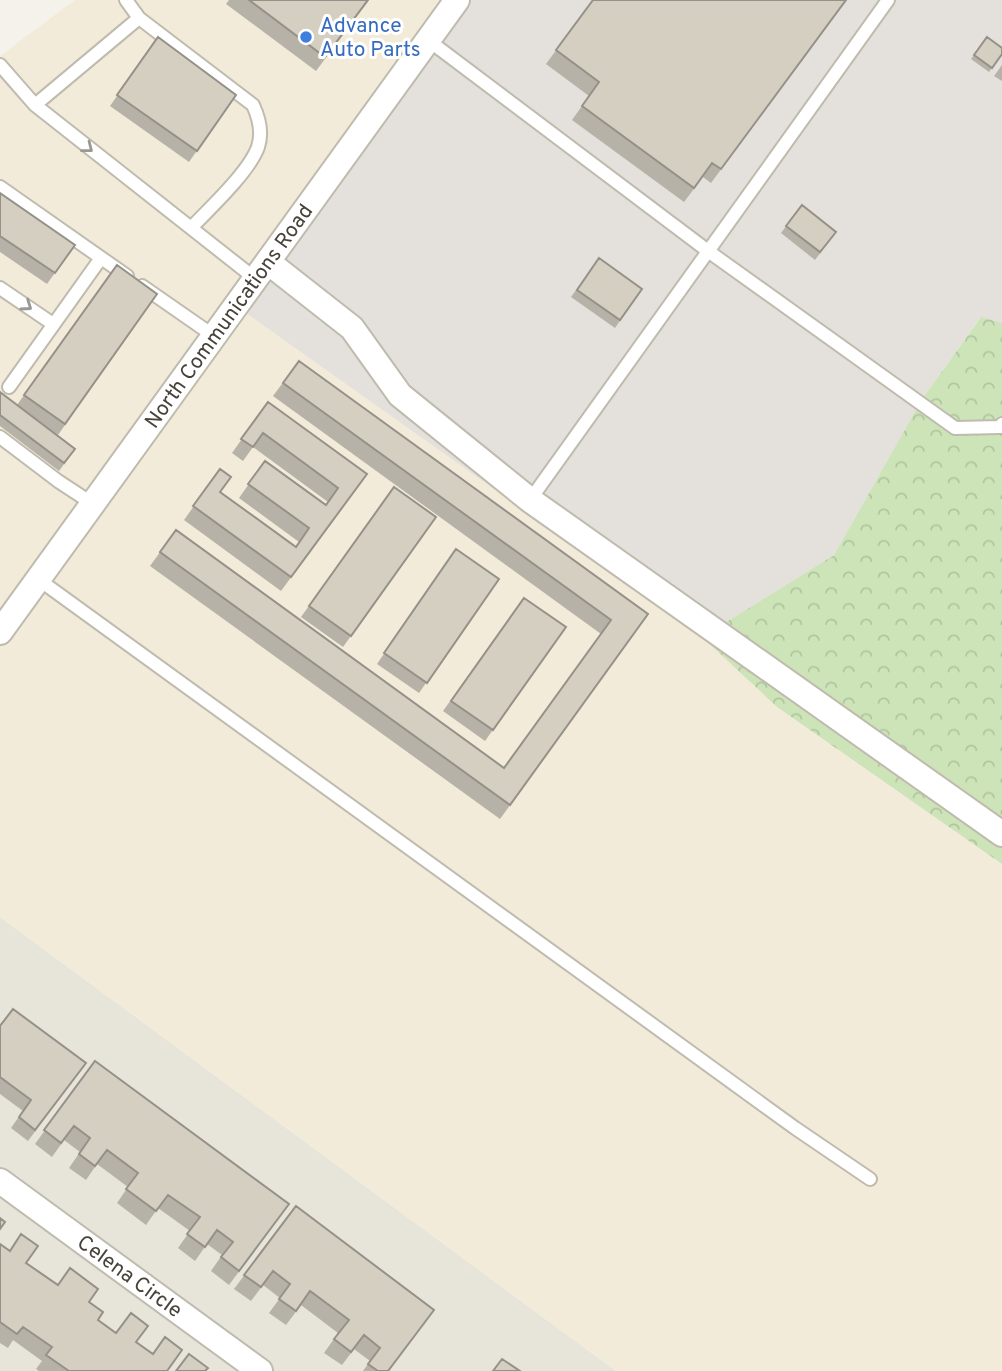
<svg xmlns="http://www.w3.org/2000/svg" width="1002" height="1371" viewBox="0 0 1002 1371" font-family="Overpass,sans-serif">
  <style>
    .residential { fill: #e7e4da }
    .commercial { fill: #f3ebd9 }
    .industrial { fill: #e4e1dc }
    .forest { fill: url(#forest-crowns) }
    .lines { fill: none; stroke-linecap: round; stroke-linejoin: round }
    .service-casing { stroke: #bfbbae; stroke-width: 16 }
    .minor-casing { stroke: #bfbbae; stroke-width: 28 }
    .service { stroke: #fff; stroke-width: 12 }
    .minor { stroke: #fff; stroke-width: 24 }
    .wall { fill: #b7b2a7 }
    .building { fill: #d5cfc2; stroke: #959188; stroke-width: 2 }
    .oneway { stroke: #9a9893 }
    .shop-dot { fill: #3f7fe0; stroke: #fff; stroke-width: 2.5 }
    .labels { text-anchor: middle; stroke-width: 6; stroke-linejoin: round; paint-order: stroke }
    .shop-label { font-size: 21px; fill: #366cbe; stroke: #fff; text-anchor: start }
    .street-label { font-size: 21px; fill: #48433a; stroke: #fff }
  </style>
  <defs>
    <pattern id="forest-crowns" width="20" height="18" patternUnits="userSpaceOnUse" patternTransform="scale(1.75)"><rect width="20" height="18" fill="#cce4b8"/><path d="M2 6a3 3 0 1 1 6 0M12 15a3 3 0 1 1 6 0" fill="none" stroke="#b1c59f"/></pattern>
  </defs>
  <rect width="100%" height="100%" fill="#f4f2eb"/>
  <!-- residential -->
  <path class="residential" d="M 0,917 L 616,1371 L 0,1371 Z"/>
  <!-- commercial -->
  <path class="commercial" d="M 75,0 L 456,0 L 239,308 L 702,637 L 777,707 L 1002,864 L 1002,1371 L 616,1371 L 0,917 L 0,56 Z"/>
  <!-- industrial -->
  <path class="industrial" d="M 456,0 L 1002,0 L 1002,323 L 980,318 L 922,399 L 834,555 L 702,637 L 239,308 Z"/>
  <!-- forest -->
  <path class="forest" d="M 981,317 L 1002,323 L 1002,864 L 777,707 L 702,637 L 834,555 L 922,399 Z"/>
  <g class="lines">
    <!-- service casing -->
    <g class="service-casing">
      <path id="service" d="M 126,0 L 139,18 L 253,105 C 259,118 263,132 258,147 C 249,172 210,208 191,228
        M 428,40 L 708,251 L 955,428 L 1000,427 L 1002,424
        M 0,65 L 35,105 L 257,280
        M 35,105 L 139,18
        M 0,187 L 127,276
        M 142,286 L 214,336
        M 0,288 L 53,324
        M 9,387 L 101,258
        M 0,437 L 58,481 L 93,504
        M 530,500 L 888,0
        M 38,579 L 795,1128 L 870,1179"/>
    </g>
    <!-- minor casing -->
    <g class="minor-casing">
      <g id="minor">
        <path d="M 268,262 L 352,328 L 400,395 L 530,500 L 1002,834"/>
        <path id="s1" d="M 0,632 L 457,0"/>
        <path id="s2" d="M 0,1181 L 260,1371"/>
      </g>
    </g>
    <!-- service -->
    <use href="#service" class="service"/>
    <!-- minor -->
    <use href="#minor" class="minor"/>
  </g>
  <!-- wall -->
  <path class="wall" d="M 229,0 L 369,0 L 316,71 L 226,4 Z
    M 593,0 L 846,0 L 711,183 L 703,177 L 684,202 L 572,120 L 589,96 L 546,64 Z
    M 158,37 L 236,95 L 189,162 L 110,106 Z
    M 987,37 L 1002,54 L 989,72 L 971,59 Z
    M 1002,65 L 1002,81 L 994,76 Z
    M 0,193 L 75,245 L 47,284 L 0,252 Z
    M 802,205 L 836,232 L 815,260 L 781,233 Z
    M 599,258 L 642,289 L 615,328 L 571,297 Z
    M 117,265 L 157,294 L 58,435 L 40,422 L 75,449 L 59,471 L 0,426 L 0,392 L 17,405 Z
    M 299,361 L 648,614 L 500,819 L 150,566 L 176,530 L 504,768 L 601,634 L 273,396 Z
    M 268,402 L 367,474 L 281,591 L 184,520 L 220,469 L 221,492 L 296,547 L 299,542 L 239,498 L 265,461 L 326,505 L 328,502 L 253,447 L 243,461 L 232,453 Z
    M 394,487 L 436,517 L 343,647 L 301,617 Z
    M 456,549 L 499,579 L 419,693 L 377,664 Z
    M 524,598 L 566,627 L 485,741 L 443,711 Z
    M 0,1026 L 78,1074 L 28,1141 L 11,1128 L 23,1111 L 0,1094 Z
    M 95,1061 L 289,1204 L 229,1285 L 211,1271 L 222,1255 L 207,1244 L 195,1261 L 178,1248 L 190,1231 L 158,1208 L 146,1225 L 117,1203 L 128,1187 L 97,1164 L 86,1180 L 69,1168 L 80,1152 L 64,1140 L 52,1157 L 35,1144 Z
    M 296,1206 L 434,1310 L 389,1371 L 363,1371 L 370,1361 L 354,1349 L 342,1365 L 324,1353 L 338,1333 L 301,1305 L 286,1325 L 269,1313 L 280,1298 L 263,1285 L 251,1301 L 234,1289 Z
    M 0,1244 L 58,1285 L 89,1302 L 98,1320 L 116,1333 L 136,1342 L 167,1371 L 39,1371 L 36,1369 L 42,1361 L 13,1340 L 8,1348 L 0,1343 Z"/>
  <!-- building -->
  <path class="building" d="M 249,0 L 368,0 L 325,57 Z
    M 593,0 L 846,0 L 721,169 L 712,163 L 694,188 L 582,106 L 599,82 L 556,50 Z
    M 158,37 L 236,95 L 197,151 L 117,95 Z
    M 987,37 L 1002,48 L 1002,54 L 992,68 L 974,55 Z
    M 0,193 L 75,245 L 55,273 L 0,236 Z
    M 802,205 L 836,232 L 820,252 L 786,226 Z
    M 599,258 L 642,289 L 620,320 L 577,290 Z
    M 117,265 L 157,294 L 65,424 L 24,395 Z
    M 299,361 L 648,614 L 510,805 L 160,552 L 176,530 L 504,768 L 611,620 L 283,383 Z
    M 0,392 L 75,449 L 64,463 L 0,415 Z
    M 268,402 L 367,474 L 291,577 L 193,506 L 220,469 L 231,477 L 220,492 L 296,547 L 309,528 L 248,484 L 265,461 L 326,505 L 338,488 L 263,433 L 253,447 L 241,439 Z
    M 394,487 L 436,517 L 351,636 L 309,606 Z
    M 456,549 L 499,579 L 427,683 L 384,653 Z
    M 524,598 L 566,627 L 493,730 L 451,701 Z
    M 13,1009 L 86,1063 L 35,1130 L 19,1117 L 31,1100 L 0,1077 L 0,1026 Z
    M 95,1061 L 289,1204 L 239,1271 L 221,1257 L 233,1242 L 217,1230 L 205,1247 L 187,1234 L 200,1217 L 168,1195 L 156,1211 L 126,1189 L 138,1173 L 107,1150 L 95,1166 L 79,1154 L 90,1138 L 74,1126 L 61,1143 L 44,1130 Z
    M 296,1206 L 434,1310 L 388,1371 L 378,1371 L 368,1364 L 380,1348 L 364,1335 L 351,1352 L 334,1339 L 349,1320 L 310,1291 L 296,1311 L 279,1299 L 290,1284 L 273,1271 L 261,1287 L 244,1275 Z
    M 0,1218 L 5,1222 L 0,1229 Z
    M 21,1234 L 38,1246 L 26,1263 L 58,1285 L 70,1268 L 98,1289 L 89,1302 L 103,1312 L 98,1320 L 116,1333 L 131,1313 L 148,1326 L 136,1342 L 153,1354 L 165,1337 L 182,1350 L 167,1371 L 69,1371 L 46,1355 L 52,1347 L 23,1327 L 17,1334 L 0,1322 L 0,1244 L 10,1251 Z
    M 189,1354 L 208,1368 L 205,1371 L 176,1371 Z
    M 502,1359 L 520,1371 L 493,1371 Z"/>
  <!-- one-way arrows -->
  <defs><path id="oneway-chevron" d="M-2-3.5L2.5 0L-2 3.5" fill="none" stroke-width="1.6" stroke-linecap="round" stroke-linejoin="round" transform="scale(1.75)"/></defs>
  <g class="oneway">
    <use href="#oneway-chevron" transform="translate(88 148) rotate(38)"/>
    <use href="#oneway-chevron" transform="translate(27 306) rotate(35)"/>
  </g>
  <!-- markers -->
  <circle class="shop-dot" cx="306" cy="37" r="7"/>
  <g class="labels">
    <!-- shop labels -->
    <g class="shop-label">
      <text x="320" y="32">Advance<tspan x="320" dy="24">Auto Parts</tspan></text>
    </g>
    <!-- street labels -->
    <g class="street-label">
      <text dy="7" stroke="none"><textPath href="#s1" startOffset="390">North Communications Road</textPath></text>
      <text dy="7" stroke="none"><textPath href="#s2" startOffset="161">Celena Circle</textPath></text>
    </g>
  </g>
</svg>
